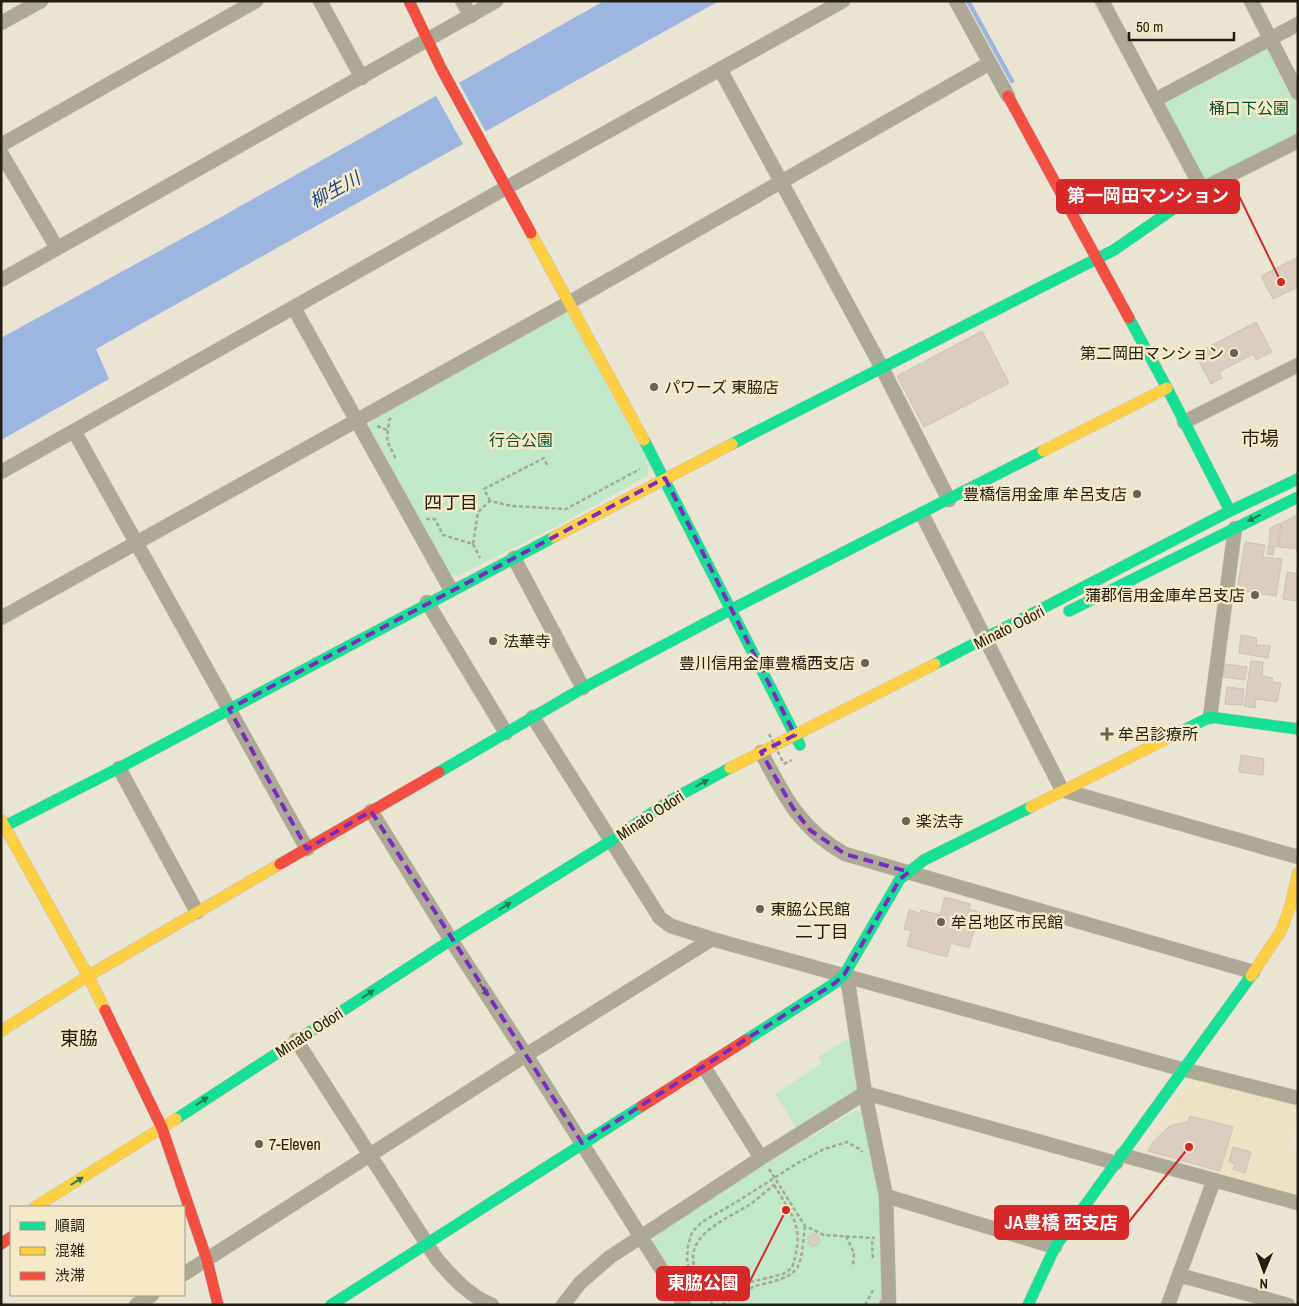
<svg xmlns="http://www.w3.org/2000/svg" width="1299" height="1306" viewBox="0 0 1299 1306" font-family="'Archivo Narrow','Noto Sans JP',sans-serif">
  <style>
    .built { fill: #ede2c4 }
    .green { fill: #c2e8ca }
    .water { fill: #9cb5e1 }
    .pier { fill: #eae4d2 }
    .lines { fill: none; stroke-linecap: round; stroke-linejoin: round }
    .stream { stroke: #9cb5e1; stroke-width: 4.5 }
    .building { fill: #dccdc1; stroke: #ccc2b8 }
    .street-casing { stroke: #c4c0b2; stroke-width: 15 }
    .fast-casing { stroke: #c4c0b2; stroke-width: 12 }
    .slow-casing { stroke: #c4c0b2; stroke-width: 12 }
    .jam-casing { stroke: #c4c0b2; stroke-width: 12 }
    .path { stroke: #a9a796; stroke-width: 2.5; stroke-dasharray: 4 2.5; stroke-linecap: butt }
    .street { stroke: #ada996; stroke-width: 14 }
    .fast { stroke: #16e098; stroke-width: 11 }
    .slow { stroke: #ffcf43; stroke-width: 11 }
    .jam { stroke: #f24e42; stroke-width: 11 }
    .path-bridge { stroke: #a9a796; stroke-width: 2.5; stroke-dasharray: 4 2.5; stroke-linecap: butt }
    .oneway { fill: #1c7f55 }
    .oneway2 { fill: #615d4d }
    .marked { fill: none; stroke: #7b2cbf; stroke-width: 4; stroke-dasharray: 10 6; stroke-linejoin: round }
    .poi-dot { fill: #686355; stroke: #f5e9c8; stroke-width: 2 }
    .labels { text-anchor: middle; stroke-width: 5; stroke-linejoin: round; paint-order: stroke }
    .park-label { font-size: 16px; fill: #085335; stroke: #f5e9c8 }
    .poi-label { font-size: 16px; fill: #221e12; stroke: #f5e9c8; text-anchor: start }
    .street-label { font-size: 16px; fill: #221e12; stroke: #f5e9c8 }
    .water-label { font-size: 18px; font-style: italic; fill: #194394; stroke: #f5e9c8 }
    .neighbourhood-label { font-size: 18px; fill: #221e12; stroke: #f5e9c8 }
    .quarter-label { font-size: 19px; fill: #221e12; stroke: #f5e9c8 }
    .leader { fill: none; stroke: #d62828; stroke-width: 2 }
    .callout-dot { fill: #d62828; stroke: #f5e9c8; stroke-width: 2 }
    .callout { fill: #d62828; stroke: #d62828; stroke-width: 2 }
    .callout-label { font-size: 18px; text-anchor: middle; font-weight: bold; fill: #fff }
  </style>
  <rect width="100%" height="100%" fill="#eae4d2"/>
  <!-- built -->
  <path class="built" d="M 1198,1079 L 1298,1106 L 1298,1118 L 1290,1149 L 1298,1151 L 1298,1197 L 1147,1155 L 1142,1148 L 1191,1080 Z"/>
  <!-- green -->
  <path class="green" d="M 1266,47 L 1272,49 L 1298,99 L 1298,134 L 1212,179 L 1204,179 L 1165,104 L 1170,100 Z
    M 560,312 L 569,314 L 649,464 L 647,476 L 559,525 L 458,576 L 450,574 L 367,430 L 371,419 Z
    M 851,1037 L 858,1091 L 798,1130 L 775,1094 L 822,1063 L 818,1057 Z
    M 856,1110 L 863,1113 L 879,1185 L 883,1300 L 879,1305 L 694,1305 L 653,1242 L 656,1234 L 755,1170 Z"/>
  <!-- water -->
  <path class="water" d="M 604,1 L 719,1 L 96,349 L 109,379 L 1,440 L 1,338 L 214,221 Z"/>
  <!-- pier -->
  <path class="pier" d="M 458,81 L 487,134 L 464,146 L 435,94 Z"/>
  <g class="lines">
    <!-- stream -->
    <path class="stream" d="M 968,1 L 1012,81"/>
  </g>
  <!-- building -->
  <path class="building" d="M 1298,257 L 1298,287 L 1273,299 L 1261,276 Z
    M 1256,322 L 1272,352 L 1256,360 L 1253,354 L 1219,372 L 1222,378 L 1211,384 L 1195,354 Z
    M 982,331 L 1009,383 L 924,427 L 897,376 Z
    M 1295,516 L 1298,516 L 1298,549 L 1279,547 L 1282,523 Z
    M 1281,523 L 1278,547 L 1269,546 L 1270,528 Z
    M 1245,542 L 1265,545 L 1263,557 L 1282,559 L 1276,596 L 1237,590 Z
    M 1268,546 L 1274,547 L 1273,555 L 1267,554 Z
    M 1287,572 L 1298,574 L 1298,601 L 1283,599 Z
    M 1241,635 L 1257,638 L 1256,645 L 1270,646 L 1268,658 L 1239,653 Z
    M 1251,661 L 1263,662 L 1262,676 L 1273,678 L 1272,682 L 1281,683 L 1277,702 L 1256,699 L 1255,708 L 1244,706 Z
    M 1225,664 L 1247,667 L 1245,680 L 1223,677 Z
    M 1227,687 L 1244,689 L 1242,705 L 1225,704 Z
    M 1241,755 L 1264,759 L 1263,775 L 1239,772 Z
    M 945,897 L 970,904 L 969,909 L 979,912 L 969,948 L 951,943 L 947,957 L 907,946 L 911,931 L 904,929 L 909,910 L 920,913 L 921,910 L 940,915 Z
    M 1190,1116 L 1233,1127 L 1220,1171 L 1148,1151 L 1153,1142 L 1165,1130 L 1172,1125 L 1188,1122 Z
    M 1233,1147 L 1251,1152 L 1245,1173 L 1233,1169 L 1235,1163 L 1229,1162 Z
    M 812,1234 L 817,1235 L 820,1240 L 818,1245 L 812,1246 L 808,1243 L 808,1238 Z"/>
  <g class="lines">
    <!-- street casing -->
    <g class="street-casing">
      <path id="street" d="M 320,1 L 362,78
        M 462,1 L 471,16
        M 956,1 L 1008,96
        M 1102,1 L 1202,189 L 1298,141
        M 1251,1 L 1298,93
        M 1,23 L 41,1
        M 720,69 L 882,368 L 949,500
        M 1155,100 L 1298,24
        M 1,145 L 256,1
        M 1,153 L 57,248
        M 1,280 L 496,1
        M 294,308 L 451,590
        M 1184,422 L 1298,365
        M 74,431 L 307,849
        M 1,472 L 495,194 L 843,1
        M 922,514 L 1062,790 L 1298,857
        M 514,558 L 583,688
        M 427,602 L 506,733
        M 1,618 L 570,302 L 990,63
        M 533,717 L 660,918 L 671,926 L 712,939 L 1170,1066 L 1298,1098
        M 1210,717 L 1235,528
        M 761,752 C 784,796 800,829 845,854 L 1253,972
        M 119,768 L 197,912
        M 371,811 L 451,940 L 526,1055 L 684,1305
        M 844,975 L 849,989 L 865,1093 L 886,1196 L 889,1302 L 886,1305
        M 296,1040 L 436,1258 C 452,1277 468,1295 492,1305
        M 704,1067 L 761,1158
        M 1122,1155 L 1298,1203
        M 886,1196 L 1055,1247
        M 184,1274 L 526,1055 L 712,939
        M 1179,1275 L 1288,1305
        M 136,1305 L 152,1295
        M 563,1305 L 580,1283 L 610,1257 L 761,1158 L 865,1093 L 1116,1163
        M 1168,1305 L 1214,1180"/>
    </g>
    <!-- fast casing -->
    <g class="fast-casing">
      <path id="fast" d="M 1129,318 L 1167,388 L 1230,511
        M 644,440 L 800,745
        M 732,444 L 1114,250 L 1202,189
        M 1069,611 L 1298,497
        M 935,664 L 1230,511 L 1298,479
        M 1172,736 L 1210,717 L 1298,729
        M 439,772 L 583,688 L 732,609 L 1043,451
        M 1,828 L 119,768 L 554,537
        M 746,1040 L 835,983 L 844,975 L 900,879 L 924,860 L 1031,807
        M 176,1119 L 451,940 L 611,841 L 669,801 L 730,768
        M 331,1305 L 642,1106
        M 1028,1305 L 1055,1247 L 1251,976"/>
    </g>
    <!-- slow casing -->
    <g class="slow-casing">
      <path id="slow" d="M 531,233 L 644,440
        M 1043,451 L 1167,388
        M 554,537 L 732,444
        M 730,768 L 935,664
        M 1031,807 L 1172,736
        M 1,820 L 88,976 L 105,1010
        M 1251,976 L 1281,931 L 1290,907 L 1298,873
        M 1,1031 L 88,976 L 280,864
        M 35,1207 L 176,1119"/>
    </g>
    <!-- jam casing -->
    <g class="jam-casing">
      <path id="jam" d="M 409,1 L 441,68 L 531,233
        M 1008,96 L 1129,318
        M 280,864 L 439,772
        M 105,1010 L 162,1128 L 207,1260 L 218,1305
        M 642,1106 L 746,1040
        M 1,1244 L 11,1237"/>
    </g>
    <!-- path -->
    <path class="path" d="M 391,418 L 389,420 L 387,441 L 396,459
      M 377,426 L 387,430
      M 490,501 L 484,489 L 544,458 L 547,465
      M 426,519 L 435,519 L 443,535 L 473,544 L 478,512 L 490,501 L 512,506 L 566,509 L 640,469
      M 473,544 L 480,558
      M 784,764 L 792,760
      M 769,1169 L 805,1226 L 824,1235 L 875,1238
      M 774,1185 C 794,1218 805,1228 792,1268 L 783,1274 L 743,1284 L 716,1300 C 708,1289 694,1274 693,1259 C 692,1231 731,1217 749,1205 C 758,1199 766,1191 774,1185 Z
      M 846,1236 L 854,1253 L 853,1267
      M 872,1241 L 873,1260
      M 713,1305 L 704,1292 L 691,1279 L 687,1260 L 688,1246 L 692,1232 L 702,1222 L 738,1201 L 796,1164 L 824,1149 L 847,1142 L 861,1150 L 862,1152
      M 722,1305 C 732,1298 742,1292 753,1287 C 766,1282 788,1281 797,1268 C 803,1259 803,1237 805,1226
      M 865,1305 L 874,1288"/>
    <!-- street -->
    <use href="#street" class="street"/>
    <!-- fast -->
    <use href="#fast" class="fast"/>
    <!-- slow -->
    <use href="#slow" class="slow"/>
    <!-- jam -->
    <use href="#jam" class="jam"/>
    <!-- path-bridge -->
    <path class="path-bridge" d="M 769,734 L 784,764"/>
  </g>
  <!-- one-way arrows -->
  <defs><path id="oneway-solid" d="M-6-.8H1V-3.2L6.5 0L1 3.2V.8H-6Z" transform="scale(1.25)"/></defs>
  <g class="oneway">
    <use href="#oneway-solid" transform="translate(1254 518) rotate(154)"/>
    <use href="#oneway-solid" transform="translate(702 783) rotate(-28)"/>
    <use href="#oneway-solid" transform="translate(505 906) rotate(-32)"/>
    <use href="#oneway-solid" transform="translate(368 994) rotate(-33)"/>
    <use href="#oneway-solid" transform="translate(202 1101) rotate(-33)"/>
    <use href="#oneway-solid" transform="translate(77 1181) rotate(-32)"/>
  </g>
  <use class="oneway2" href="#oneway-solid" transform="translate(484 990) rotate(57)"/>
  <!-- marked area -->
  <path class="marked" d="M 665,478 L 795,735 L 761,752 L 793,808 L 810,830 L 845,854 L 909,872 L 900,879 L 844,975 L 835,983 L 582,1143 L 371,811 L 307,849 L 229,709 Z"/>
  <!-- markers -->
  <g class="poi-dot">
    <circle cx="1234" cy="353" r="5"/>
    <circle cx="654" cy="387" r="5"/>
    <circle cx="1137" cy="494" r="5"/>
    <circle cx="1255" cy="595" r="5"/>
    <circle cx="493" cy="641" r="5"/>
    <circle cx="865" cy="663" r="5"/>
    <path d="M1104.5 726.5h5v5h5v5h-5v5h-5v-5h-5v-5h5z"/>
    <circle cx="906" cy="821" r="5"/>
    <circle cx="760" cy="909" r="5"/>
    <circle cx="941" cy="922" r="5"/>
    <circle cx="259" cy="1144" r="5"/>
  </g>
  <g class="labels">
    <!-- park labels -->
    <g class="park-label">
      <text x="1249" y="114">桶口下公園</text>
      <text x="521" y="446">行合公園</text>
    </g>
    <!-- poi labels -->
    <g class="poi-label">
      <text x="1224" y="359" text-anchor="end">第二岡田マンション</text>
      <text x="664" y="393">パワーズ 東脇店</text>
      <text x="1127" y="500" text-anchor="end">豊橋信用金庫 牟呂支店</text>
      <text x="1245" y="601" text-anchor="end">蒲郡信用金庫牟呂支店</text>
      <text x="503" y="647">法華寺</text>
      <text x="855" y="669" text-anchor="end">豊川信用金庫豊橋西支店</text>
      <text x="1118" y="740">牟呂診療所</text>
      <text x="916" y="827">楽法寺</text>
      <text x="770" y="915">東脇公民館</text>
      <text x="951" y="928">牟呂地区市民館</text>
      <text x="269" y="1150">7-Eleven</text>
    </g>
    <!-- street labels -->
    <g class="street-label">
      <text transform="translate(1009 627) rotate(-27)" y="6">Minato Odori</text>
      <text transform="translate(650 815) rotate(-33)" y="6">Minato Odori</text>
      <text transform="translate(309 1032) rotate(-33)" y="6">Minato Odori</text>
    </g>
    <!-- water labels -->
    <g class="water-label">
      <text transform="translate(335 190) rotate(-29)" y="6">柳生川</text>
    </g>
    <!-- neighbourhood labels -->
    <g class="neighbourhood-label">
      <text x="451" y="509">四丁目</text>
      <text x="822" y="938">二丁目</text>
    </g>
    <!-- quarter labels -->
    <g class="quarter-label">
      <text x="1260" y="445">市場</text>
      <text x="79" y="1045">東脇</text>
    </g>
  </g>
  <!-- callouts -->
  <path class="leader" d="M1281 282L1239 196M1189 1147L1128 1223M786 1210L749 1283"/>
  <g class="callout-dot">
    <circle cx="1281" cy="282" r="5"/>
    <circle cx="1189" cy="1147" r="5"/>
    <circle cx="786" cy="1210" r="5"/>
  </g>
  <g class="callout">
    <rect x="1057" y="180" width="182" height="33" rx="5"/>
    <rect x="995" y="1206" width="133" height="33" rx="5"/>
    <rect x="657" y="1267" width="92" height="33" rx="5"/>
  </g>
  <g class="callout-label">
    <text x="1148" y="202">第一岡田マンション</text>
    <text x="1061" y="1229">JA豊橋 西支店</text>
    <text x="703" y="1289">東脇公園</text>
  </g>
  <!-- border -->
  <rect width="1299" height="1306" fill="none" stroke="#221e12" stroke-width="5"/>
  <!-- legend -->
  <rect x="10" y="1206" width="175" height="90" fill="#f5e9c8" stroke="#a1987f"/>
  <rect x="20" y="1222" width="25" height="8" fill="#16e098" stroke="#a1987f"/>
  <text x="55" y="1231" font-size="15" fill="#221e12">順調</text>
  <rect x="20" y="1247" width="25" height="8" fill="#ffcf43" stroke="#a1987f"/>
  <text x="55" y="1256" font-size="15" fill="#221e12">混雑</text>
  <rect x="20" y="1272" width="25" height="8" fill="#f24e42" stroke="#a1987f"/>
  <text x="55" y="1281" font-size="15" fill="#221e12">渋滞</text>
  <!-- north arrow -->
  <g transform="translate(1264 1271) rotate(181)" stroke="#f5e9c8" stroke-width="4" paint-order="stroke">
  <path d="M0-4L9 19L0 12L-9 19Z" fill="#221e12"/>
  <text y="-8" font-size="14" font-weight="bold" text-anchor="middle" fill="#221e12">N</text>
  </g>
  <!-- scale -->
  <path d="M1129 32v8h105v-8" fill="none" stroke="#221e12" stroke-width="2.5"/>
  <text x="1136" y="32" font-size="15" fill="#221e12" stroke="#f5e9c8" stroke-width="4" paint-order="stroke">50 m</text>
</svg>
